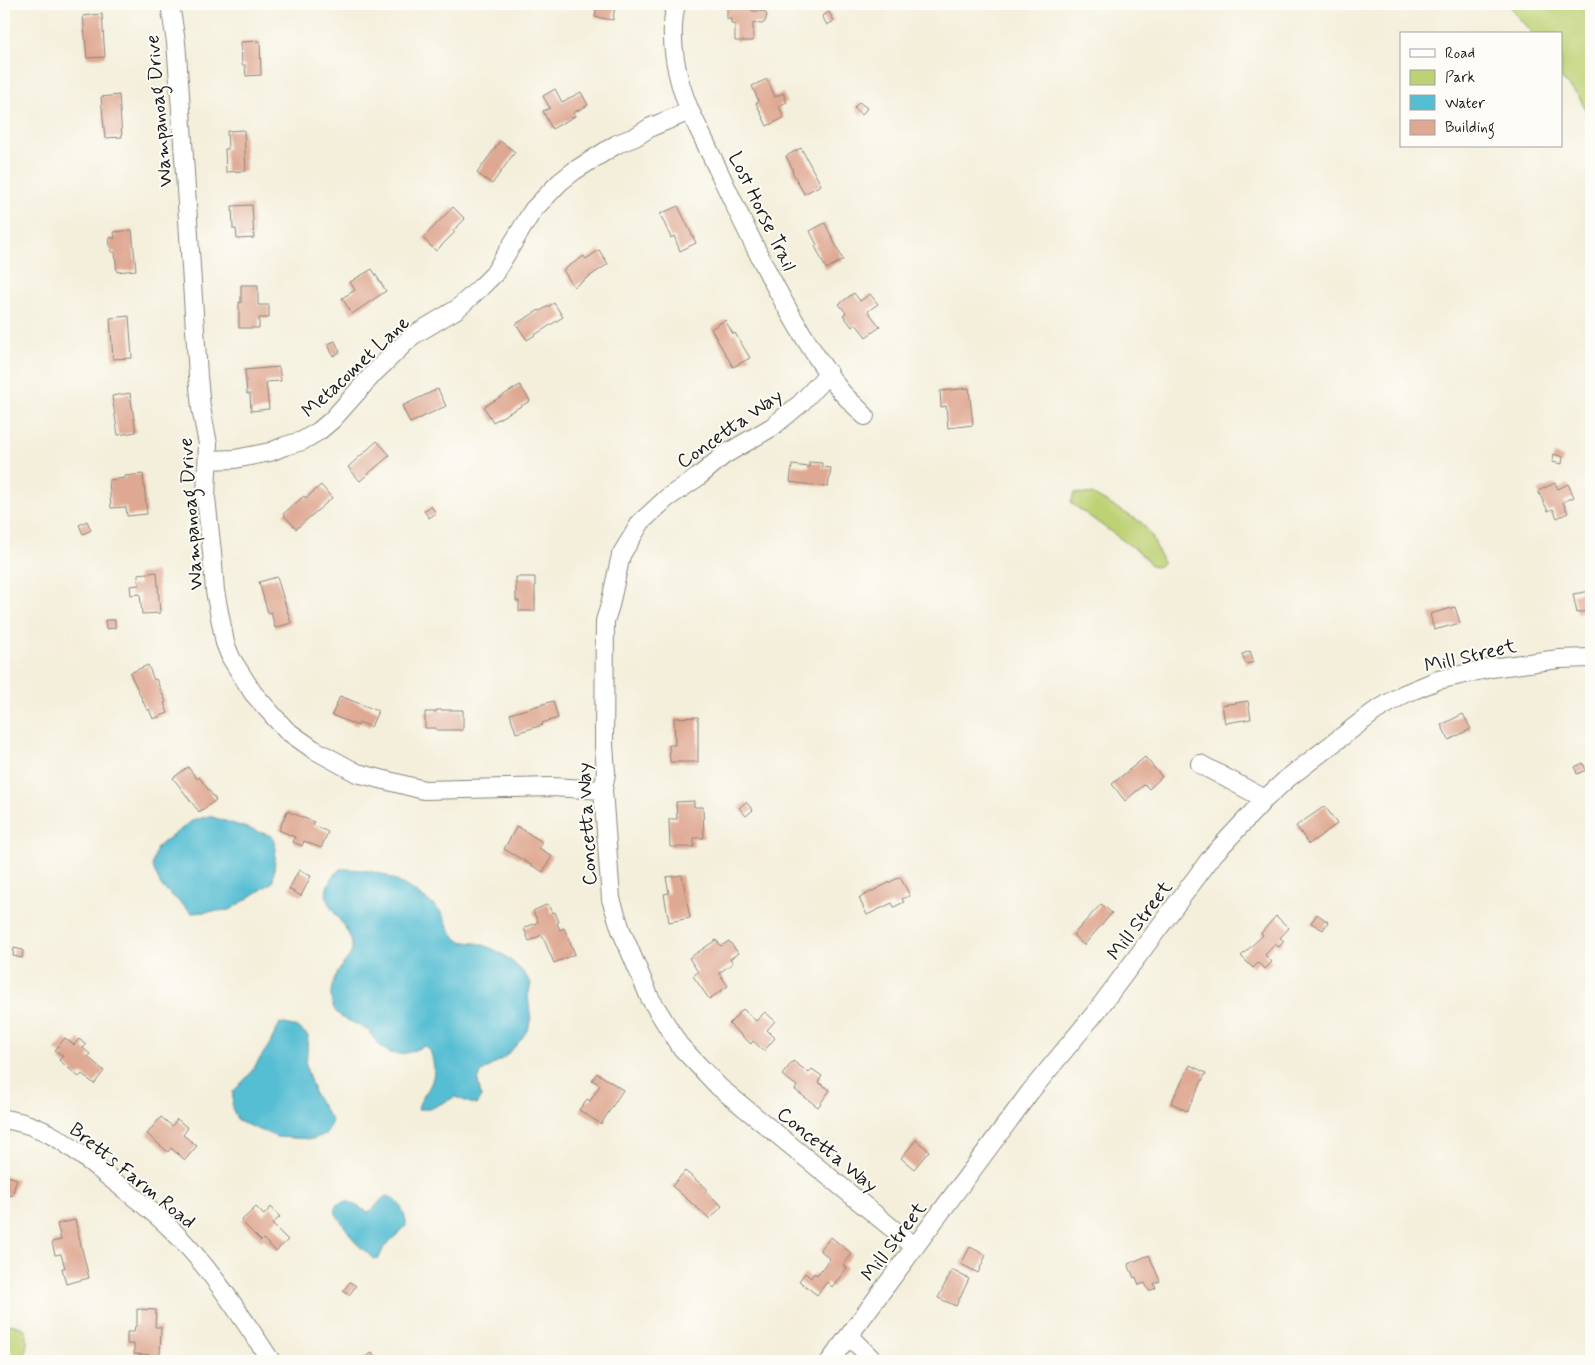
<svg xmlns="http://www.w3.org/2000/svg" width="1595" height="1365" viewBox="0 0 1595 1365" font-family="Mynerve,sans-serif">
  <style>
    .green { fill: #bdd175; stroke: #6c7648 }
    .water { fill: #56bed3; stroke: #396d78 }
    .building { fill: #dfa892 }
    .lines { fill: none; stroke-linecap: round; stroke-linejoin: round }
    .street-casing { stroke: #88867c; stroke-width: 20 }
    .street { stroke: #fff; stroke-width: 18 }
    .labels { text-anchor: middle; stroke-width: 4; stroke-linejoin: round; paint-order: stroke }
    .street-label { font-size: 20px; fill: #1c1c1c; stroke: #fdfcf7 }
  </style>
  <rect width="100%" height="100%" fill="#fdfcf7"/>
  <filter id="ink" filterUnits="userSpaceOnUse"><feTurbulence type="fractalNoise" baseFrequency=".02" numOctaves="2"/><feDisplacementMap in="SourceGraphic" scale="10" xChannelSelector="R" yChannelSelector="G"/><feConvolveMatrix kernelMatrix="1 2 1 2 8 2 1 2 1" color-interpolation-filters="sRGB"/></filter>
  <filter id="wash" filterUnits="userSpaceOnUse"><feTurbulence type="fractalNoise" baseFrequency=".0096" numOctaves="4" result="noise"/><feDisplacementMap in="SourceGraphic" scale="20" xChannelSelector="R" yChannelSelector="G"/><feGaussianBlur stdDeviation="1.12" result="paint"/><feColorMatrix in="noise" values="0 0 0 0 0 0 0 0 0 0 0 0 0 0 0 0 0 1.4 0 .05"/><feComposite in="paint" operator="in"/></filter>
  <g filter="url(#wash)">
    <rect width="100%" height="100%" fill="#f4efdb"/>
    <!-- green -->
    <path class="green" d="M 1510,4 L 1589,4 L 1591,9 L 1591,113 L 1588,116 L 1579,96 L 1561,79 L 1561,34 L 1533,34 L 1515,14 Z
      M 1074,493 L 1092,494 L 1141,522 L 1152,536 L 1163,563 L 1158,567 L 1151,565 L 1139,552 L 1071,503 Z
      M 9,1324 C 13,1325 21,1326 24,1329 C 31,1335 25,1354 23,1361 L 4,1361 L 4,1327 Z"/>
    <!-- water -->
    <path class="water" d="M 209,816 L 272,836 L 276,848 L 273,882 L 230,910 L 192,913 L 161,886 L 152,865 L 157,847 L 192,821 Z
      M 340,869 C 354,869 369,870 382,874 C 395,878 435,903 442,914 C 448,922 449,934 458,940 C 464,943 474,942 481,944 C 503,952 518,964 531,983 L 528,997 L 531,1020 L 528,1029 L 520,1041 L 505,1057 L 489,1067 L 481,1073 L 478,1081 L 481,1097 L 476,1105 L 455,1097 L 430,1109 L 418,1109 C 419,1102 423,1097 427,1091 C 436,1077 435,1066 430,1050 L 424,1046 C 414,1050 402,1057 391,1053 C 380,1050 374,1036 366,1029 C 358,1023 347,1022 339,1015 C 333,1010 331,1001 331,994 C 331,986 335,976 340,969 C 344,961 353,956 352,946 C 348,915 305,902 340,869 Z
      M 280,1023 L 298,1027 L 308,1036 L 306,1067 L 315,1095 L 332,1121 L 326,1134 L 313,1139 L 277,1137 L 238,1121 L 232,1108 L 233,1092 L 249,1075 L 269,1045 Z
      M 386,1196 C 399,1197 406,1214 406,1226 L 384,1247 L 379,1258 L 374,1259 L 356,1243 L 336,1214 L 335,1209 L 336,1205 L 347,1201 L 368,1212 C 376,1209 379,1200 386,1196 Z"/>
    <g id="blocks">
      <!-- building -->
      <path class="building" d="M 597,4 L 615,4 L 613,20 L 595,17 Z
        M 727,4 L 752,4 L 752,11 L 764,11 L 767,15 L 765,22 L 762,24 L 753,23 L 753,41 L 735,41 L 735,24 L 731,24 L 731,19 L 727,19 Z
        M 829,12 L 834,21 L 827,25 L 822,16 Z
        M 102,14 L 105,57 L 87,58 L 83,16 Z
        M 260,41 L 261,75 L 246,76 L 245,65 L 242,65 L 241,42 Z
        M 767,79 L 775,97 L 783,93 L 787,102 L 779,106 L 784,118 L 767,126 L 756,103 L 759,102 L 752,86 Z
        M 555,89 L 562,102 L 581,92 L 588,105 L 573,113 L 575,116 L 552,129 L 543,111 L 550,108 L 543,96 Z
        M 119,95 L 122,137 L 105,138 L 101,97 Z
        M 859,102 L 867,108 L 862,115 L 854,108 Z
        M 244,130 L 246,171 L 226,172 L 225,149 L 228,149 L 227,131 Z
        M 500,141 L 515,152 L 492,184 L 477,173 Z
        M 801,148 L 821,185 L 804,194 L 792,171 L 793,170 L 786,156 Z
        M 252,205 L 254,238 L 237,239 L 236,229 L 233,229 L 232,206 Z
        M 678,206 L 696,243 L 680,251 L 674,236 L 671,238 L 660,214 Z
        M 453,207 L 465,219 L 453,231 L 455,232 L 436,251 L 423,238 Z
        M 825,223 L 843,260 L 826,269 L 815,246 L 817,245 L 810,231 Z
        M 132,230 L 136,270 L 117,272 L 115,252 L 111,252 L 109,238 L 115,238 L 114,232 Z
        M 599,250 L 608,264 L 574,287 L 563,270 L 584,256 L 586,259 Z
        M 372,269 L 386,291 L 352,314 L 342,298 L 355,290 L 350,282 Z
        M 241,285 L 258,285 L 258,305 L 269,305 L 269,318 L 259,318 L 259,328 L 239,328 L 239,302 L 241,303 Z
        M 854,293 L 860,301 L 870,294 L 878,304 L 868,311 L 880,327 L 866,337 L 856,324 L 852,327 L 843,315 L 846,313 L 839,304 Z
        M 554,303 L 563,317 L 527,340 L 516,324 L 539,310 L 540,311 Z
        M 129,316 L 132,358 L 113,359 L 110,318 Z
        M 725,320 L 733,334 L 735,333 L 750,358 L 733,367 L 711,329 Z
        M 335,341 L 340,352 L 333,356 L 328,344 Z
        M 279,367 L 281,381 L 266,382 L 269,409 L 251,411 L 250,394 L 247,394 L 245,370 Z
        M 520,385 L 530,401 L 493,422 L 484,407 Z
        M 969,388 L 973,425 L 948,428 L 946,406 L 941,407 L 940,391 Z
        M 438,389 L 446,406 L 410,423 L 402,406 Z
        M 130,393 L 136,432 L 118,435 L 112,396 Z
        M 377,441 L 390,455 L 360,481 L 348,467 Z
        M 1554,454 L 1563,457 L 1562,464 L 1552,462 Z
        M 809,462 L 822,463 L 822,467 L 831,468 L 828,487 L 790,482 L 792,465 L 809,467 Z
        M 143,474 L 147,514 L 127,516 L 126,507 L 111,508 L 109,480 L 125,478 L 125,476 Z
        M 1555,483 L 1558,489 L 1568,484 L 1574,497 L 1563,502 L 1568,513 L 1557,518 L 1553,509 L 1548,511 L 1538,491 Z
        M 321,485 L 332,498 L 296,529 L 283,514 L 304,496 L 306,498 Z
        M 431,506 L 436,513 L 429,518 L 424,511 Z
        M 87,521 L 91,530 L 83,534 L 79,525 Z
        M 157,572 L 160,613 L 142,614 L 140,594 L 131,595 L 130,586 L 139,585 L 138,574 Z
        M 277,577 L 291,623 L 275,628 L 271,612 L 268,613 L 259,582 Z
        M 516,577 L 535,577 L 535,611 L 519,611 L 519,601 L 516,601 Z
        M 1591,591 L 1591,610 L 1577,613 L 1573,594 Z
        M 1455,607 L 1460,623 L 1434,630 L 1430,614 Z
        M 105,620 L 115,620 L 115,628 L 106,629 Z
        M 1250,651 L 1254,662 L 1246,664 L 1242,654 Z
        M 148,665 L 154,680 L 156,679 L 166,702 L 164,703 L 168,713 L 153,719 L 149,709 L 147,710 L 130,673 Z
        M 340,696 L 378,711 L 371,727 L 359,722 L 358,726 L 332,715 Z
        M 553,701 L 558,718 L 542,723 L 543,725 L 516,733 L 510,714 Z
        M 1248,701 L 1251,719 L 1225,723 L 1222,705 Z
        M 436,710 L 463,710 L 463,730 L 436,730 L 436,728 L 425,728 L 425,712 L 436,712 Z
        M 1463,714 L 1471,729 L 1449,740 L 1441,725 Z
        M 698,717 L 698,762 L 670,762 L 669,745 L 675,745 L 674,718 Z
        M 1145,757 L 1162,777 L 1149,789 L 1145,784 L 1125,801 L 1112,784 Z
        M 1583,763 L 1586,770 L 1577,774 L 1575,767 Z
        M 188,767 L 197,779 L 199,777 L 216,800 L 199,812 L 173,778 Z
        M 694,801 L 694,807 L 703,807 L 704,838 L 694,838 L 694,847 L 670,847 L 669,819 L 677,819 L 676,802 Z
        M 746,802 L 753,810 L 746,816 L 739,808 Z
        M 1325,806 L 1337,824 L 1309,844 L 1296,826 Z
        M 287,811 L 314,822 L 313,825 L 328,832 L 321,848 L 304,841 L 302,846 L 293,842 L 295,837 L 279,830 Z
        M 517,826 L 542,842 L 539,848 L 552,856 L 543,872 L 504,849 Z
        M 299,870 L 311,876 L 301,896 L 289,889 Z
        M 682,875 L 690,918 L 669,922 L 664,894 L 669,893 L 666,877 Z
        M 900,877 L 910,896 L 902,899 L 904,902 L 894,907 L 892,903 L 867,915 L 859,898 Z
        M 548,904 L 552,913 L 555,912 L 559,922 L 557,923 L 560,930 L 564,928 L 575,954 L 554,963 L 542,935 L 529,941 L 524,928 L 538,922 L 533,911 Z
        M 1101,904 L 1112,913 L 1084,945 L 1073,935 Z
        M 1317,914 L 1328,922 L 1323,930 L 1311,923 Z
        M 1276,916 L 1289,928 L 1280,938 L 1284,941 L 1279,947 L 1275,944 L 1265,955 L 1272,962 L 1265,969 L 1258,963 L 1253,968 L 1241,956 L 1263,935 L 1261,933 Z
        M 716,940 L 721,946 L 729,941 L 738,953 L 730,959 L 733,963 L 719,973 L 728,986 L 709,999 L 693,976 L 698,972 L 689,958 Z
        M 14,948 L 23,950 L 22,958 L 13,956 Z
        M 743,1009 L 756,1021 L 765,1012 L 775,1021 L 767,1030 L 775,1038 L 764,1051 L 753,1041 L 751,1044 L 729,1024 Z
        M 65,1038 L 74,1045 L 79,1039 L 86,1045 L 83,1048 L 90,1054 L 88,1057 L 104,1071 L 94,1084 L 82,1074 L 79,1077 L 59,1060 L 63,1056 L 55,1050 Z
        M 793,1061 L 809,1073 L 812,1069 L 822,1076 L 818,1082 L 830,1090 L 818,1107 L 795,1090 L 797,1086 L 782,1075 Z
        M 1190,1065 L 1206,1073 L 1187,1111 L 1171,1103 Z
        M 597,1073 L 623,1090 L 601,1124 L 579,1110 L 587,1099 L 590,1101 L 600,1085 L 592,1080 Z
        M 161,1117 L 172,1126 L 177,1119 L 188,1128 L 183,1135 L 197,1146 L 185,1160 L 171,1148 L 168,1152 L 147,1134 Z
        M 916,1140 L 929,1151 L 914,1169 L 901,1158 Z
        M 685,1171 L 707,1189 L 705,1191 L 722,1206 L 710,1219 L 672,1186 Z
        M 4,1175 L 17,1179 L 12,1196 L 4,1193 Z
        M 256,1207 L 264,1215 L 271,1207 L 280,1217 L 272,1224 L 288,1240 L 276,1251 L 263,1239 L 261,1241 L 241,1221 Z
        M 75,1220 L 89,1278 L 66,1284 L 62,1268 L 65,1268 L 61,1254 L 55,1255 L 52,1242 L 61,1240 L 57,1224 Z
        M 831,1237 L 852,1254 L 843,1265 L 847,1268 L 832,1287 L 827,1282 L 817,1295 L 799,1281 L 805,1273 L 811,1278 L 814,1273 L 817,1275 L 830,1259 L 820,1250 Z
        M 970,1247 L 986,1255 L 978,1273 L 961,1264 Z
        M 1149,1255 L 1160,1281 L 1154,1284 L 1156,1288 L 1149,1291 L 1145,1283 L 1139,1285 L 1136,1277 L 1134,1278 L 1128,1264 Z
        M 952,1270 L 969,1279 L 956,1306 L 938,1298 Z
        M 350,1282 L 356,1286 L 349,1295 L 343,1291 Z
        M 137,1309 L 156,1310 L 155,1327 L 161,1327 L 160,1355 L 134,1354 L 134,1344 L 127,1344 L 127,1332 L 134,1332 L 135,1326 L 137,1326 Z
        M 372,1353 L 377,1361 L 359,1361 Z"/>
    </g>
  </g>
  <g filter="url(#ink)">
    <use href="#blocks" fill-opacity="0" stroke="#88867c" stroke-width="1"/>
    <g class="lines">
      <!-- street casing -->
      <g class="street-casing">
        <path id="street" d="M 170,4 L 176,42 L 180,95 L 198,376 L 201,408 L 208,444 L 206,498 L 212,552 L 215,591 L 225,643 L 231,658 L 253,693 L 286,730 L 313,749 L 357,773 L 424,790 L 552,787 L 603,790
          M 676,4 C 668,38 676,78 690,111 C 736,205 776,304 839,389 C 847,399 857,407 865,416
          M 829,373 L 800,404 L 772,427 L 724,455 L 698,477 L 667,498 L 641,522 L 621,555 L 610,605 L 605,621 L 604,745 L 606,773 L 603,790 L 611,899 L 621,930 L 650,998 L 679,1045 L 719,1087 L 915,1247
          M 208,460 L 235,459 L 270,452 L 285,446 L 302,441 L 319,431 L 332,420 L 374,373 L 412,336 L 457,309 L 481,287 L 494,274 L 533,210 L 560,182 L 574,171 L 617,144 L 635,137 L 651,127 L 690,111
          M 1200,764 L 1265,799
          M 4,1119 C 47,1125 73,1148 105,1174 C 126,1191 148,1207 167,1225 C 208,1264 240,1314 271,1361
          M 849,1336 L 874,1361
          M 830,1361 L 1030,1092 L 1096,1012 L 1213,855 L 1265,799 L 1288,778 L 1374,712 L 1404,694 L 1438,680 L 1491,668 L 1559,659 L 1591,658"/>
      </g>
      <!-- street -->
      <use href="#street" class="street"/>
    </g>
  </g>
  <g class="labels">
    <!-- street labels -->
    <g class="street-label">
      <text transform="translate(158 111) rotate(-95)" y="7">Wampanoag Drive</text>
      <text transform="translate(763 211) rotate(64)" y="7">Lost Horse Trail</text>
      <text transform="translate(355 366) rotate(-43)" y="7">Metacomet Lane</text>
      <text transform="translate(729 428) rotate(-35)" y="7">Concetta Way</text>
      <text transform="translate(190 514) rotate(-94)" y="7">Wampanoag Drive</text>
      <text transform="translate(1470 655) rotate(-13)" y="7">Mill Street</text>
      <text transform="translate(586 824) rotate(-93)" y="7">Concetta Way</text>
      <text transform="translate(1139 920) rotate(-53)" y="7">Mill Street</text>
      <text transform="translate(828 1149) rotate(39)" y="7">Concetta Way</text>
      <text transform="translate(133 1175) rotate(39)" y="7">Bretts Farm Road</text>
      <text transform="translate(893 1241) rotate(-53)" y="7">Mill Street</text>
    </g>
  </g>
  <!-- margin -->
  <rect width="1595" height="1365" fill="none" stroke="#fdfcf7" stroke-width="20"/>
  <!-- legend -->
  <rect x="1400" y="32" width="162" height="115" fill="#fdfcf7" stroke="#a3a29f"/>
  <rect x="1410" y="49" width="25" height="8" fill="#ffffff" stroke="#a3a29f"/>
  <text x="1445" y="58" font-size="15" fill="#1c1c1c">Road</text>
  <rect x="1410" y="70" width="25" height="15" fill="#bdd175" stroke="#a3a29f"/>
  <text x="1445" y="82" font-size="15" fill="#1c1c1c">Park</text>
  <rect x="1410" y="95" width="25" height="15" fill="#56bed3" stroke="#a3a29f"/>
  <text x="1445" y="108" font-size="15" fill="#1c1c1c">Water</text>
  <rect x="1410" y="120" width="25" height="15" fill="#dfa892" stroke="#a3a29f"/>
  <text x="1445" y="132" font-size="15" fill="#1c1c1c">Building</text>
</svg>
